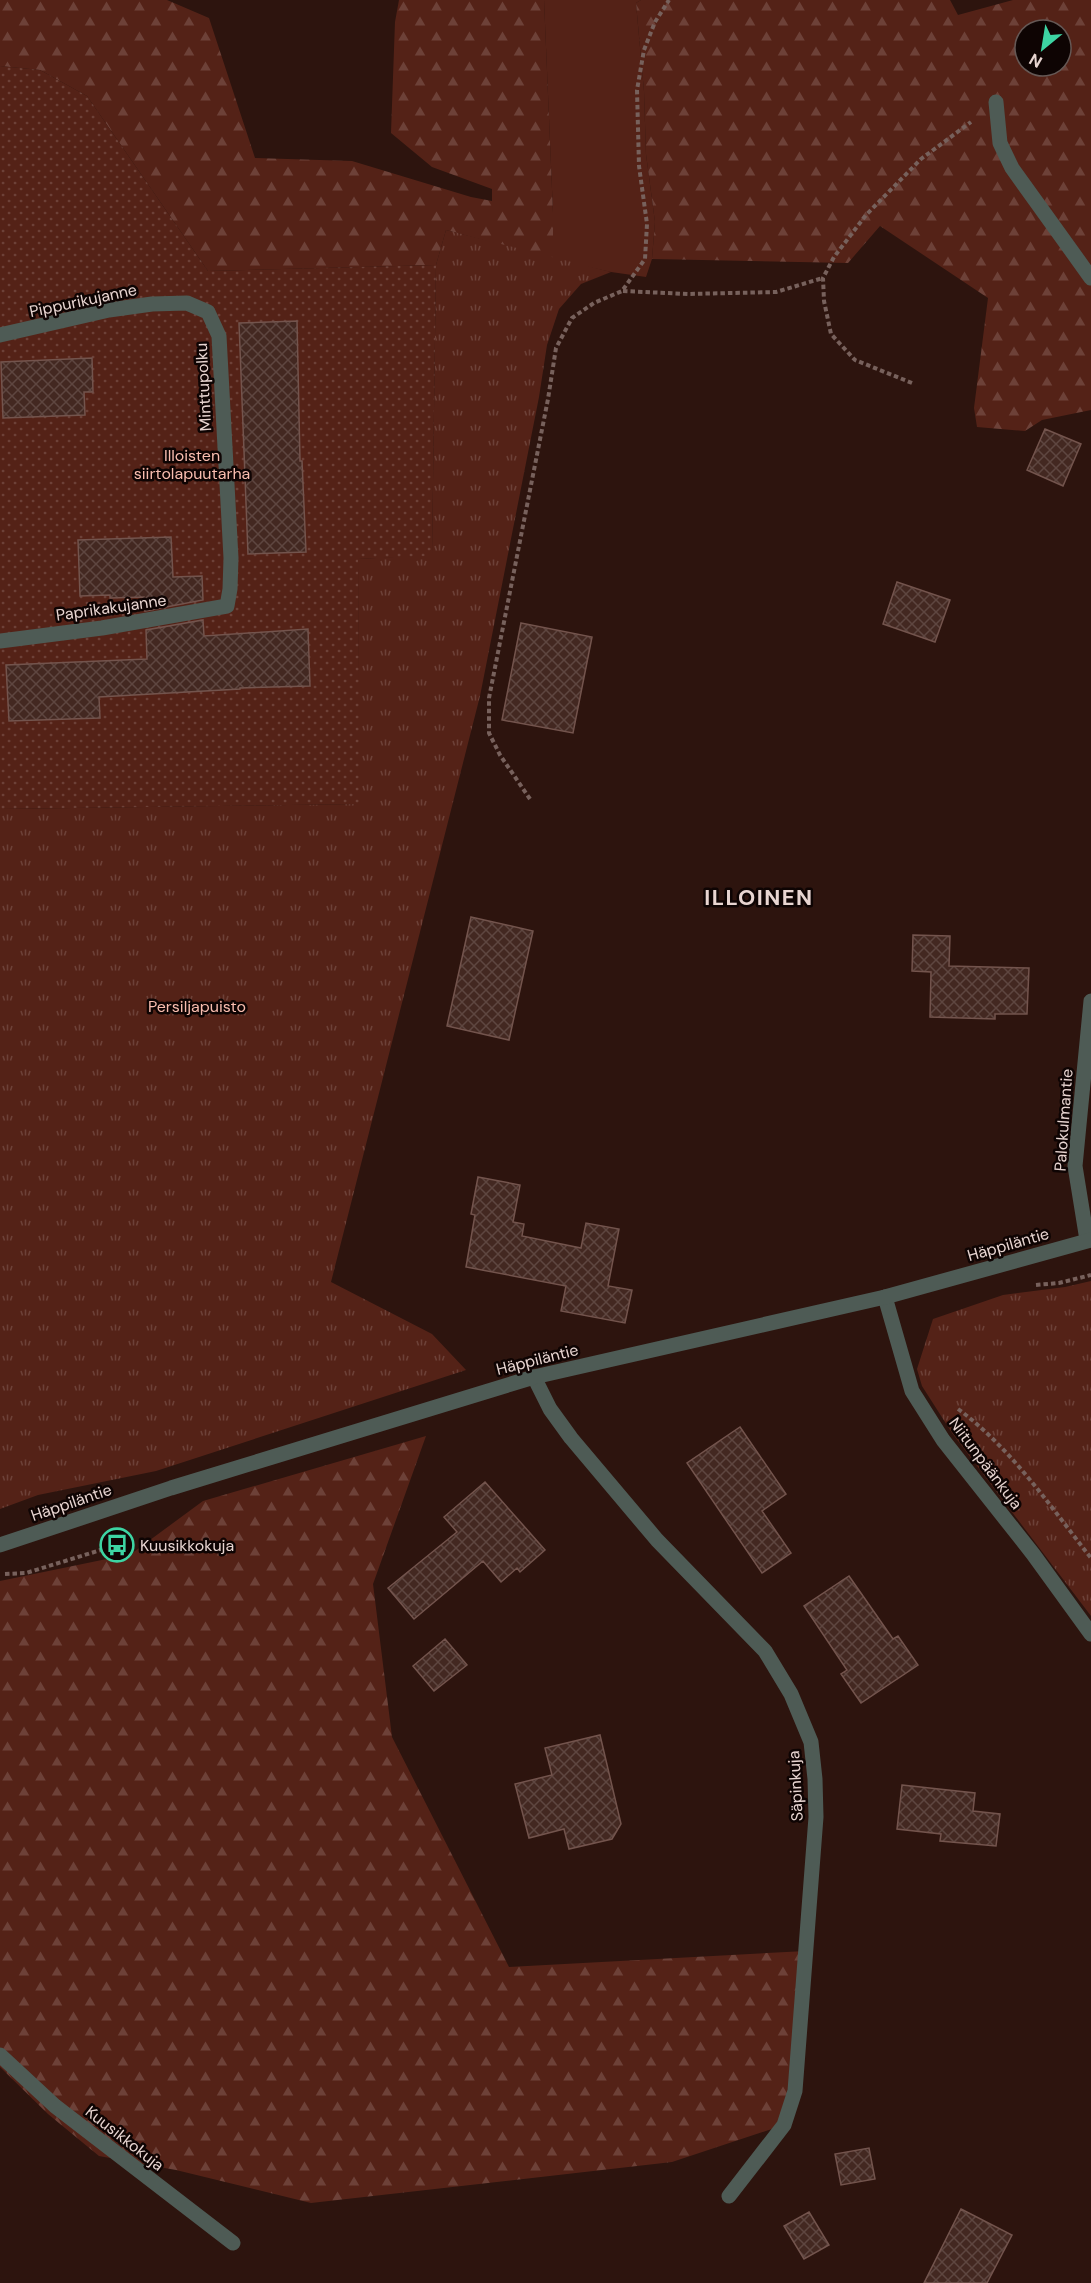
<svg xmlns="http://www.w3.org/2000/svg" width="1091" height="2283" viewBox="0 0 1091 2283" font-family="'DM Sans',sans-serif">
  <style>
    .grass { fill: #542217 }
    .forest { fill: url(#forest-firs); fill-rule: evenodd }
    .park { fill: url(#park-tufts) }
    .garden { fill: url(#garden-dots) }
    .building { fill: url(#building-cross-hatch); stroke: #73544d; stroke-width: 1.5 }
    .lines { fill: none; stroke-linecap: round; stroke-linejoin: round }
    .path { stroke: #77615c; stroke-width: 4; stroke-dasharray: 4.5 3; stroke-linecap: butt }
    .service { stroke: #4e5b55; stroke-width: 15 }
    .minor { stroke: #4e5b55; stroke-width: 15 }
    .tertiary { stroke: #4e5b55; stroke-width: 15 }
    .labels { text-anchor: middle; stroke-width: 5; stroke-linejoin: round; paint-order: stroke }
    .street-label { font-size: 16px; fill: #e8d5d1; stroke: #0e0403 }
    .park-label { font-size: 16px; fill: #f9bdaf; stroke: #0e0403 }
    .poi-label { font-size: 16px; fill: #e8d5d1; stroke: #0e0403; text-anchor: start }
    .district-label { font-size: 22px; font-weight: bold; letter-spacing: 1.5px; fill: #e8d5d1; stroke: #0e0403 }
  </style>
  <defs>
    <pattern id="forest-firs" width="22" height="20" patternUnits="userSpaceOnUse" patternTransform="scale(1.5)"><rect width="22" height="20" fill="#542217"/><path d="M5 1l3.5 6h-7zM16 11l3.5 6h-7z" fill="#6d4138"/></pattern>
    <pattern id="park-tufts" width="24" height="20" patternUnits="userSpaceOnUse" patternTransform="scale(1.5)"><rect width="24" height="20" fill="#542217"/><path d="M3 7l-1-3M5 7V3M7 7l1-3M15 17l-1-3M17 17v-4M19 17l1-3" fill="none" stroke="#6d4138"/></pattern>
    <pattern id="garden-dots" width="8" height="8" patternUnits="userSpaceOnUse" patternTransform="scale(1.5)"><rect width="8" height="8" fill="#542217"/><path d="M2 2h.1M6 6h.1" fill="none" stroke="#6d4138" stroke-width="1.8" stroke-linecap="round"/></pattern>
    <pattern id="building-cross-hatch" width="8" height="8" patternUnits="userSpaceOnUse" patternTransform="scale(1.5)"><rect width="8" height="8" fill="#432821"/><path d="M0 0l8 8M0 8l8-8" fill="none" stroke="#5e4640"/></pattern>
  </defs>
  <rect width="100%" height="100%" fill="#2d140e"/>
  <!-- grass -->
  <path class="grass" d="M 544,0 L 641,0 L 636,3 L 644,91 L 646,154 L 655,222 L 652,259 L 646,277 L 611,272 L 553,259 L 553,213 Z"/>
  <!-- forest -->
  <path class="forest" d="M 0,0 L 167,0 L 209,18 L 255,158 L 352,161 L 471,197 L 492,201 L 492,189 L 432,167 L 391,133 L 395,22 L 399,0 L 544,0 L 553,213 L 553,259 L 446,230 L 436,265 L 208,271 L 87,96 L 40,70 L 0,66 Z
    M 641,0 L 950,0 L 958,15 L 1013,0 L 1091,0 L 1091,410 L 1042,420 L 1025,431 L 977,427 L 974,408 L 988,298 L 880,226 L 848,263 L 652,259 L 655,222 L 646,154 L 644,91 L 636,3 ZM 1025,30 L 1061,30 L 1061,66 L 1025,66 Z
    M 426,1436 L 373,1584 L 392,1737 L 509,1967 L 806,1951 L 784,2125 L 672,2162 L 311,2203 L 176,2170 L 99,2156 L 48,2114 L 0,2067 L 0,1581 L 131,1554 L 203,1501 Z"/>
  <!-- park -->
  <path class="park" d="M 446,230 L 611,272 L 581,284 L 559,309 L 547,345 L 539,397 L 480,696 L 331,1282 L 432,1334 L 466,1370 L 156,1471 L 38,1495 L 0,1509 L 0,809 L 359,804 L 358,559 L 432,555 L 436,265 Z
    M 1091,1281 L 1091,1616 L 952,1433 L 922,1386 L 917,1369 L 933,1319 L 1003,1295 L 1065,1287 Z"/>
  <!-- garden -->
  <path class="garden" d="M 0,66 L 40,70 L 87,96 L 208,271 L 436,265 L 432,556 L 358,559 L 360,804 L 0,809 Z"/>
  <!-- building -->
  <path class="building" d="M 297,321 L 300,461 L 302,461 L 306,552 L 248,554 L 239,323 Z
    M 92,358 L 93,392 L 84,392 L 85,415 L 3,418 L 1,362 Z
    M 1045,429 L 1081,444 L 1063,486 L 1027,470 Z
    M 171,537 L 173,577 L 202,576 L 203,600 L 145,611 L 144,597 L 110,598 L 110,595 L 80,596 L 78,540 Z
    M 897,582 L 950,600 L 935,642 L 883,624 Z
    M 203,620 L 204,636 L 308,629 L 310,686 L 240,688 L 240,689 L 99,697 L 100,718 L 9,721 L 6,665 L 147,659 L 146,630 Z
    M 521,623 L 592,637 L 573,733 L 502,720 Z
    M 471,917 L 533,931 L 509,1040 L 447,1026 Z
    M 913,935 L 950,936 L 949,966 L 1029,968 L 1027,1014 L 995,1014 L 995,1019 L 930,1017 L 931,972 L 912,971 Z
    M 478,1177 L 520,1185 L 513,1222 L 524,1224 L 522,1236 L 581,1248 L 586,1223 L 619,1229 L 608,1286 L 632,1290 L 625,1323 L 561,1311 L 566,1286 L 466,1267 L 475,1215 L 471,1214 Z
    M 740,1427 L 786,1494 L 762,1511 L 791,1553 L 762,1573 L 687,1463 Z
    M 485,1482 L 545,1550 L 520,1572 L 517,1568 L 501,1582 L 483,1561 L 414,1619 L 388,1588 L 457,1532 L 444,1517 Z
    M 849,1576 L 893,1639 L 898,1636 L 918,1665 L 861,1703 L 841,1674 L 847,1670 L 804,1606 Z
    M 445,1639 L 467,1665 L 434,1691 L 413,1666 Z
    M 600,1735 L 621,1824 L 612,1839 L 569,1849 L 564,1829 L 529,1838 L 515,1784 L 552,1775 L 545,1748 Z
    M 902,1785 L 975,1793 L 973,1811 L 1000,1814 L 996,1846 L 940,1841 L 941,1834 L 897,1829 Z
    M 869,2148 L 875,2179 L 841,2185 L 835,2154 Z
    M 961,2209 L 1012,2235 L 987,2283 L 924,2283 Z
    M 809,2212 L 829,2245 L 804,2259 L 784,2226 Z"/>
  <g class="lines">
    <!-- path -->
    <path class="path" d="M 623,291 L 688,294 L 776,292 L 823,278
      M 912,383 L 855,360 L 831,334 L 824,301 L 823,278 L 834,257 L 866,215 L 921,159 L 971,122
      M 530,799 L 500,755 L 489,733 L 489,698 L 548,399 L 556,348 L 572,318 L 594,303 L 622,291 L 645,259 L 647,224 L 639,166 L 637,90 L 644,50 L 655,22 L 669,0
      M 1036,1285 L 1059,1283 L 1091,1275
      M 958,1409 C 1011,1448 1050,1506 1091,1558
      M 5,1574 L 26,1573 L 117,1545"/>
    <!-- service -->
    <path class="service" d="M 0,335 L 109,310 L 152,304 L 187,303 L 208,312 L 219,336 L 231,558 L 230,589 L 227,606 L 102,628 L 0,641
      M 885,1297 L 912,1391 L 943,1440 L 1033,1554 L 1091,1634"/>
    <!-- minor -->
    <path class="minor" d="M 996,102 L 1000,143 L 1012,168 L 1091,278
      M 1087,1240 L 1075,1166 L 1091,1001
      M 534,1377 L 550,1409 L 571,1438 L 657,1540 L 765,1651 L 791,1694 L 811,1742 L 815,1779 L 816,1817 L 795,2091 L 784,2125 L 729,2196
      M 0,2055 L 55,2106 L 233,2243"/>
    <!-- tertiary -->
    <path class="tertiary" d="M 0,1545 L 171,1488 L 534,1377 L 885,1297 L 1091,1240"/>
  </g>
  <!-- icons -->
  <defs>
    <g id="bus-ring" transform="scale(1.725)"><circle r="9.5" fill="#0e0403" stroke="#3dd4a3" stroke-width="1.5"/><path d="M-5-6H5V4H4V6H2V4H-2V6H-4V4H-5ZM-3.5-4V0h7V-4ZM-3.5 1.2v1.5H-2V1.2ZM2 1.2v1.5H3.5V1.2Z" fill="#3dd4a3"/></g>
  </defs>
  <g fill-rule="evenodd">
    <use href="#bus-ring" x="117" y="1545"/>
  </g>
  <g class="labels">
    <!-- street labels -->
    <g class="street-label">
      <text transform="translate(83 300) rotate(-12)" y="6">Pippurikujanne</text>
      <text transform="translate(203 387) rotate(-93)" y="6">Minttupolku</text>
      <text transform="translate(111 607) rotate(-8)" y="6">Paprikakujanne</text>
      <text transform="translate(1063 1120) rotate(-86)" y="6">Palokulmantie</text>
      <text transform="translate(1008 1244) rotate(-16)" y="6">Häppiläntie</text>
      <text transform="translate(537 1359) rotate(-14)" y="6">Häppiläntie</text>
      <text transform="translate(986 1463) rotate(53)" y="6">Niitunpäänkuja</text>
      <text transform="translate(71 1502) rotate(-19)" y="6">Häppiläntie</text>
      <text transform="translate(795 1786) rotate(-93)" y="6">Säpinkuja</text>
      <text transform="translate(125 2138) rotate(38)" y="6">Kuusikkokuja</text>
    </g>
    <!-- park labels -->
    <g class="park-label">
      <text x="192" y="461">Illoisten<tspan x="192" dy="18">siirtolapuutarha</tspan></text>
      <text x="197" y="1012">Persiljapuisto</text>
    </g>
    <!-- poi labels -->
    <g class="poi-label">
      <text x="140" y="1551">Kuusikkokuja</text>
    </g>
    <!-- district labels -->
    <g class="district-label">
      <text x="759" y="905">ILLOINEN</text>
    </g>
  </g>
  <!-- north arrow -->
  <g transform="translate(1043 48) rotate(210)"><circle r="28" fill="#0e0403" stroke="#655855" stroke-width="1.5"/>
  <path d="M0-4.5L10 22L0 15L-10 22Z" fill="#3dd4a3"/>
  <text y="-9" font-size="16" font-weight="bold" text-anchor="middle" fill="#e8d5d1">N</text>
  </g>
</svg>
